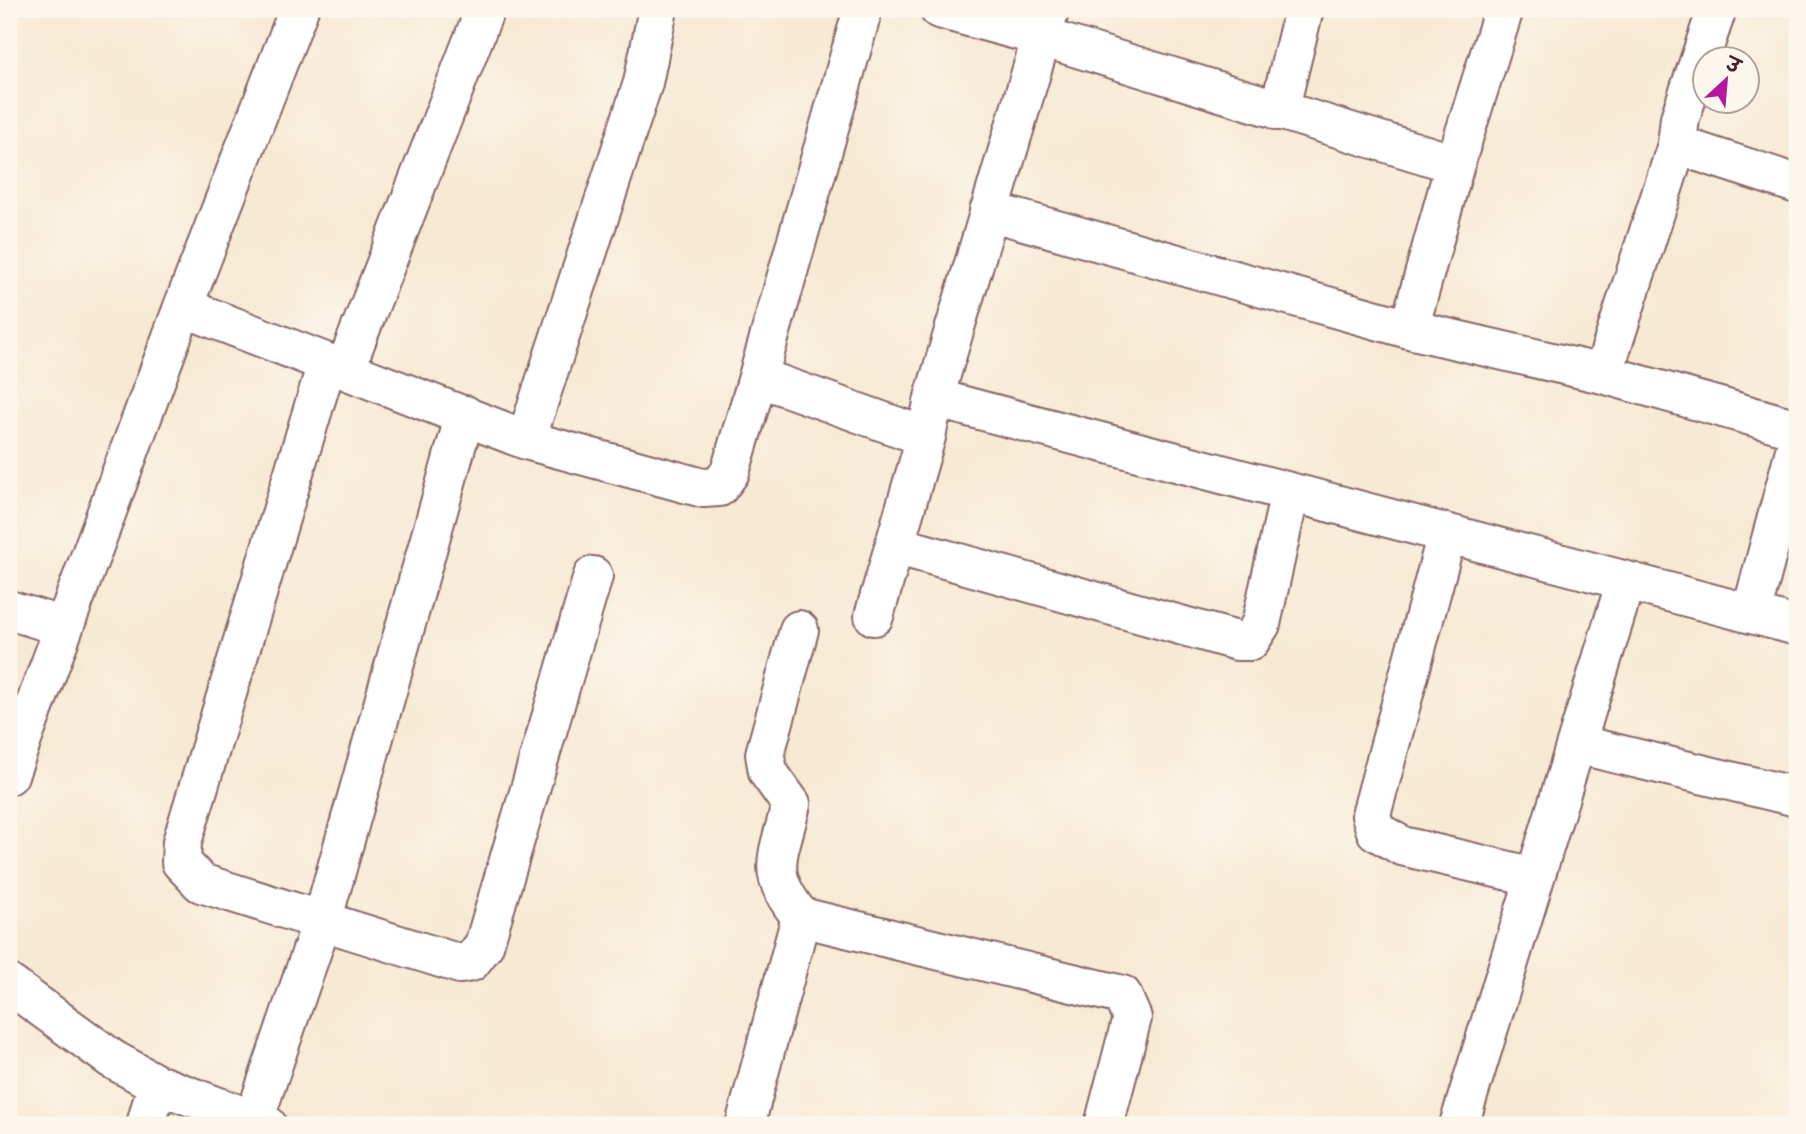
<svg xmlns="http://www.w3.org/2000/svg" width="1806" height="1134" viewBox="0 0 1806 1134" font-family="Pangolin,'Playpen Sans Deva',sans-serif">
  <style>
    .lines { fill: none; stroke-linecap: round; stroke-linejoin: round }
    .minor-casing { stroke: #876666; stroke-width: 42 }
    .minor { stroke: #fff; stroke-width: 38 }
  </style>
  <rect width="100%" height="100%" fill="#fbf7ec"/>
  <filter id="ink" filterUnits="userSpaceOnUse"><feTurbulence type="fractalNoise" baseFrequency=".0143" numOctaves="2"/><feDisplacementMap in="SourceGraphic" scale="14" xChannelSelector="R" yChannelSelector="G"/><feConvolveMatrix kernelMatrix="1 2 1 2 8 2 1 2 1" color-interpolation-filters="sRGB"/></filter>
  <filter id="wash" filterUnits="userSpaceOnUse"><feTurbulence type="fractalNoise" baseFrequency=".00686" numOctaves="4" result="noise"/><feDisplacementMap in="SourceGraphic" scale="28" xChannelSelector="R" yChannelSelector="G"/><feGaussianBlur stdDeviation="1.57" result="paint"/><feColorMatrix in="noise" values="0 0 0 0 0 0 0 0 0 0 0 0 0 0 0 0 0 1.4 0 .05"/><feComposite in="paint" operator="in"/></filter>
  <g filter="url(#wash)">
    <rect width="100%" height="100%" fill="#f7e9d3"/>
  </g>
  <g filter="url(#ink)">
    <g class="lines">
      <!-- minor casing -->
      <g class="minor-casing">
        <path id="minor" d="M 863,9 L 758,377 L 926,437 L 934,398
          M 939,9 L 1042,37 L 1455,164
          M 1050,9 L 934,398 L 1797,626
          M 1279,111 L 1304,9
          M 1677,145 L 1797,184
          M 989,211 L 1409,329 L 1455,164 L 1504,9
          M 183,307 L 299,9
          M 1409,329 L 1603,374 L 1677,145 L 1680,118 L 1717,9
          M 327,363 L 182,842 L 181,862 L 201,883 L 460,964 L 471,962 L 484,945 L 593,576
          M 345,369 L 485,9
          M 1603,374 L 1797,429
          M 526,440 L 643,83 L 658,9
          M 1447,534 L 1371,815 L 1376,831 L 1402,846 L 1535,877
          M 895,545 L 1237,641 L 1250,641 L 1261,624 L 1290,492
          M 9,610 L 64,627
          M 1751,614 L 1797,443
          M 874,616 L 926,437
          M 1576,744 L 1797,797
          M 9,775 L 183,307 L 526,440 L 703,488 L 719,487 L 730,472 L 758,377
          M 801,917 L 1122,995 L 1132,1018 L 1104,1125
          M 9,984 L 112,1059 L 157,1084 L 267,1125
          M 254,1120 L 322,921 L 465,415
          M 146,1125 L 157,1084
          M 745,1125 L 801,917 C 763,870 779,858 791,804 L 768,772 L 765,754 L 799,630
          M 1459,1125 L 1626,581"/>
      </g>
      <!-- minor -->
      <use href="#minor" class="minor"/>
    </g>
  </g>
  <!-- margin -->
  <rect width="1806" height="1134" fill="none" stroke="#fbf7ec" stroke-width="35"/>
  <!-- north arrow -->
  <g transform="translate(1726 80) rotate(26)"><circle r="33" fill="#fbf7ec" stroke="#b4a19f" stroke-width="2"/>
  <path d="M0-5L12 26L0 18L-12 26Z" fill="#b5179e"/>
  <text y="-10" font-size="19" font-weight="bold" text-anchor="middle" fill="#4a1f2b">उ</text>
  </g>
</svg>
